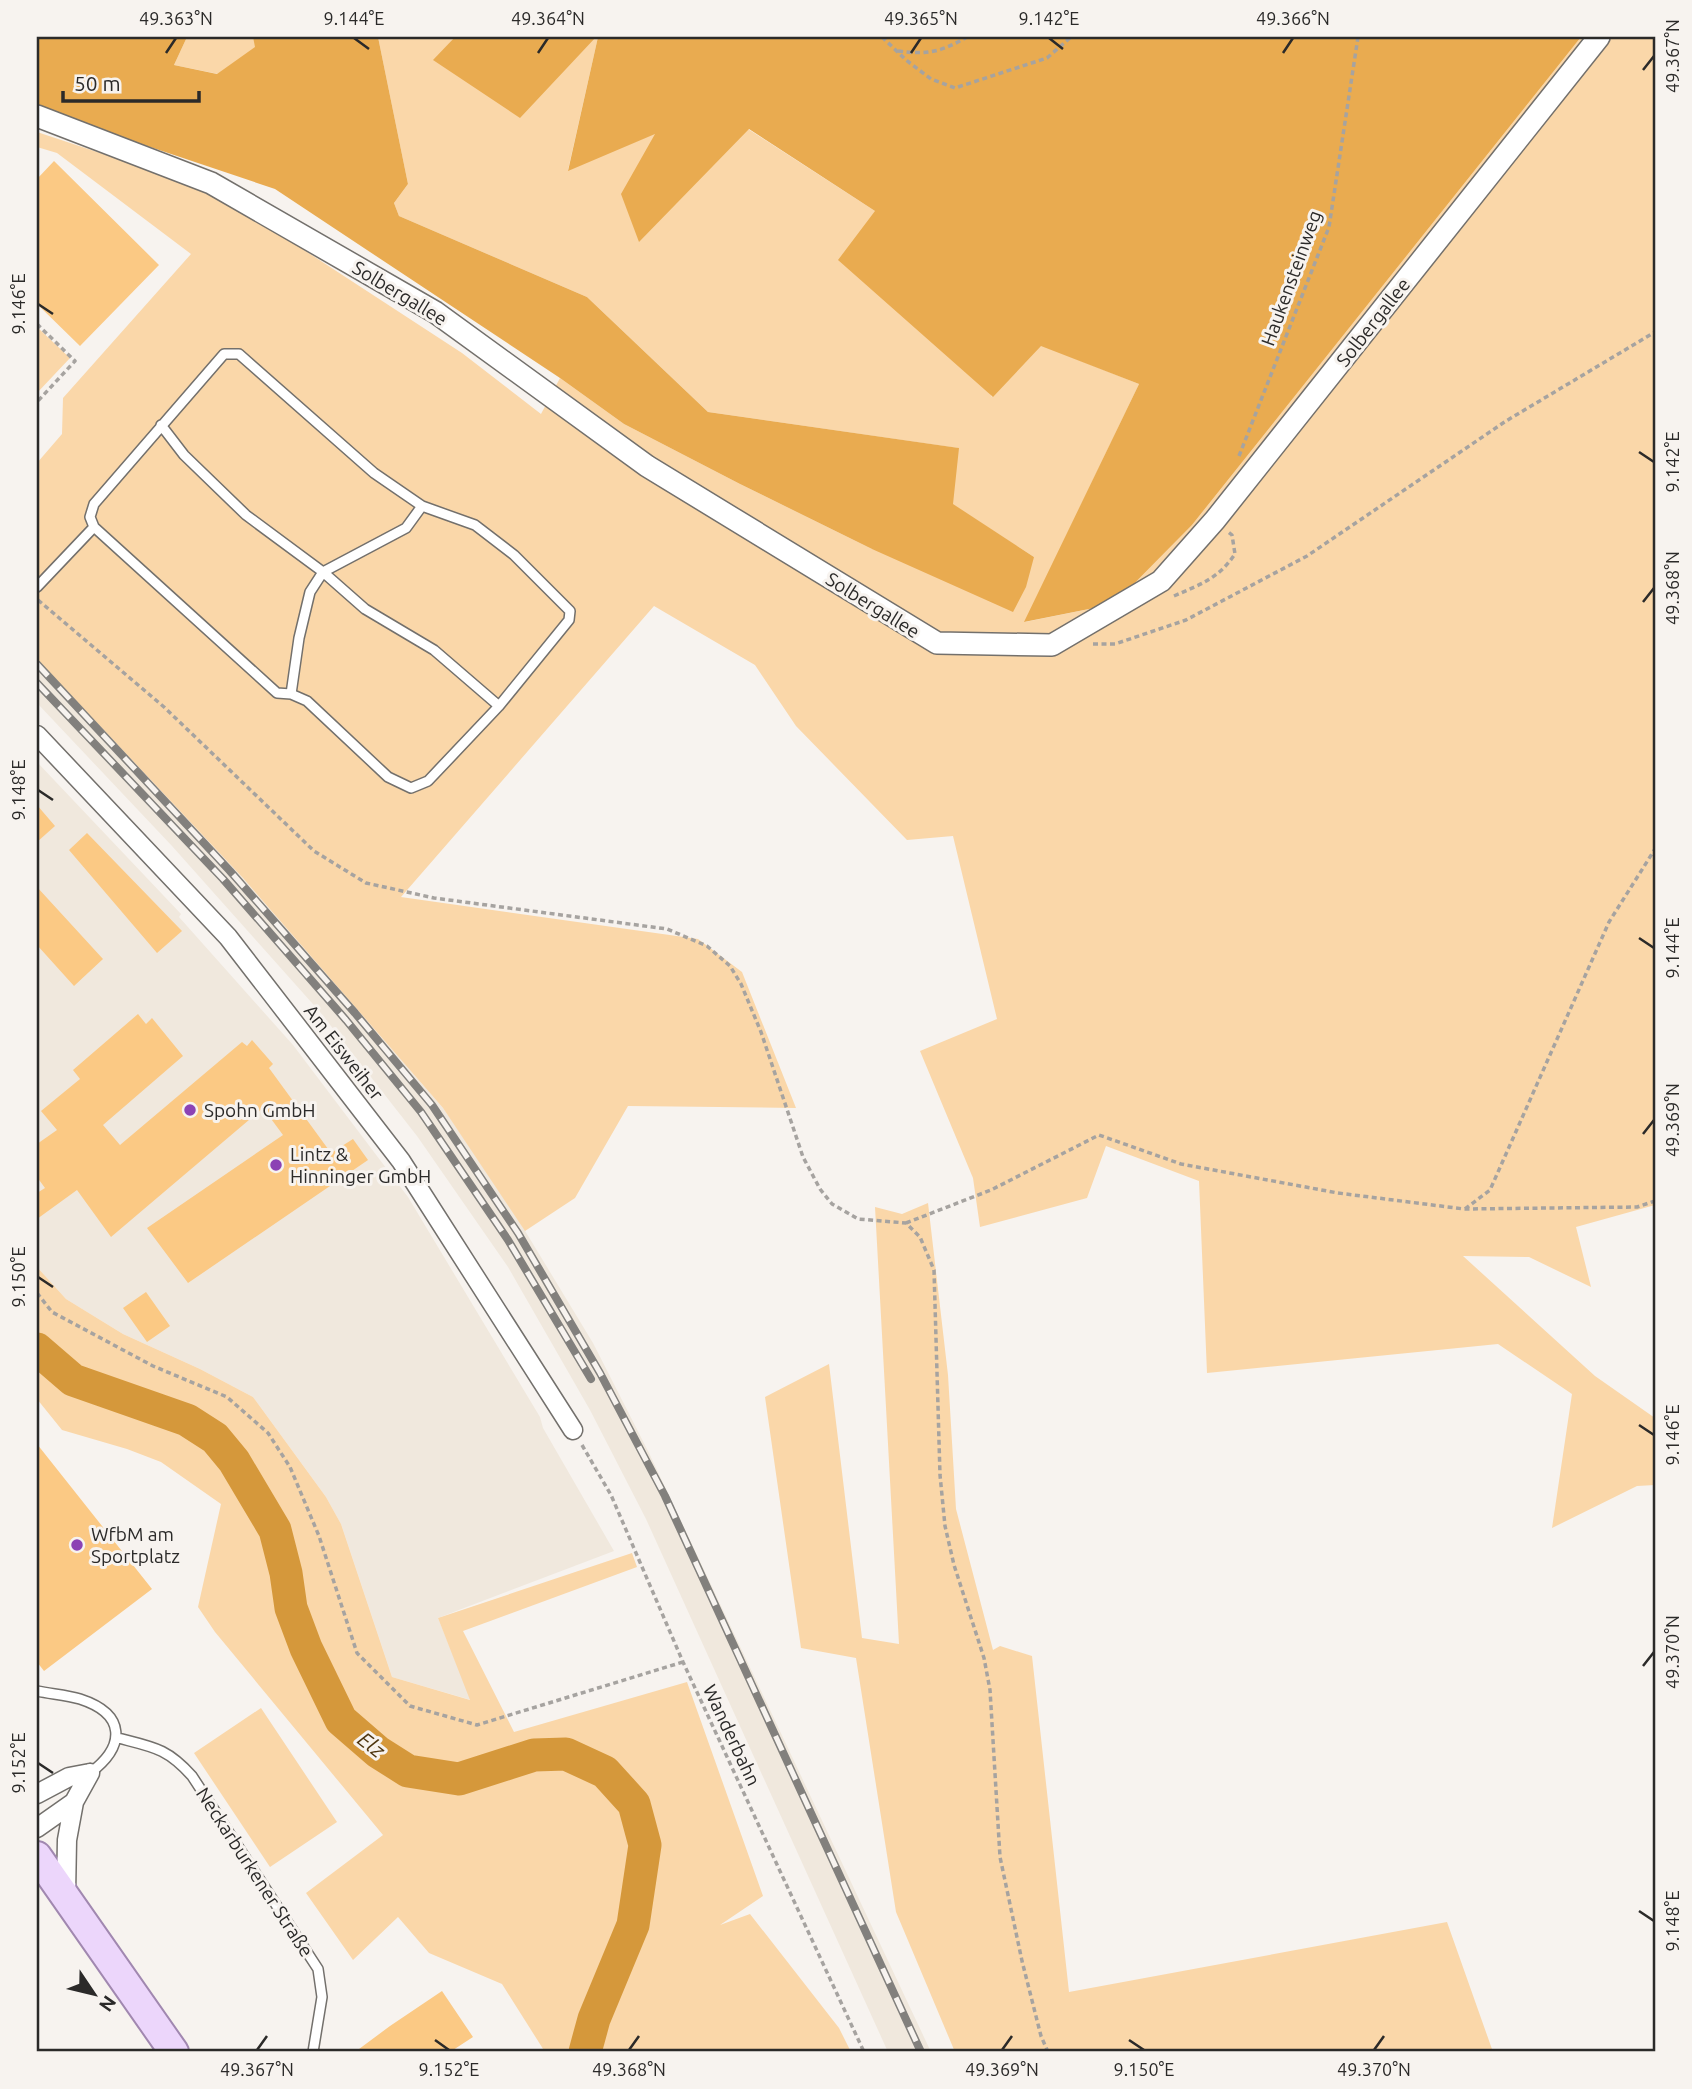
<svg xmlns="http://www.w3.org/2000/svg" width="1692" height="2089" viewBox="0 0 1692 2089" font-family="Ubuntu,sans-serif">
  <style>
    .built { fill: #f0e8dd }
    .green { fill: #fad7a9 }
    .forest { fill: #e9ab50 }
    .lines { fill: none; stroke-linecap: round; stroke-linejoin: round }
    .river { stroke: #d5983b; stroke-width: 33 }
    .building { fill: #fbc984 }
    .service-casing { stroke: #73706c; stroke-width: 12 }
    .minor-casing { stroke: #73706c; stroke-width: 21 }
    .tertiary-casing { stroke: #73706c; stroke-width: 24 }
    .primary-casing { stroke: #a188b0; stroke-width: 32 }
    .path { stroke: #a6a3a0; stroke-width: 3.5; stroke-dasharray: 5 3.5; stroke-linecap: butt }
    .service { stroke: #fff; stroke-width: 9 }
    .minor { stroke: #fff; stroke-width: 18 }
    .tertiary { stroke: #fff; stroke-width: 21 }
    .primary { stroke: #ecd6fb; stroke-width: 28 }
    .rail-casing { stroke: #82807d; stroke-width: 8 }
    .rail { stroke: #f7f3ef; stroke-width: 5; stroke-dasharray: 16; stroke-linecap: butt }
    .ticks { fill: none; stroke: #2b2a29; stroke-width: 2.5 }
    .poi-dot { fill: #8c42b4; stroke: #f7f3ef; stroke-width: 2.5 }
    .labels { text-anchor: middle; stroke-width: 6; stroke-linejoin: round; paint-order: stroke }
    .street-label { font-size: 19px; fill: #2b2a29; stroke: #f7f3ef }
    .poi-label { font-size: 19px; fill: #2b2a29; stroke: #f7f3ef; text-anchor: start }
    .water-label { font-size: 21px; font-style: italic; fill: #4e350e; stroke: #f7f3ef }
    .neatline { fill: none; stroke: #2b2a29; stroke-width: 2.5 }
    .ticks-label { font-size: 18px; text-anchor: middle; fill: #2b2a29 }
  </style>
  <rect width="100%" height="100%" fill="#f7f3ef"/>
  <!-- built -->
  <path class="built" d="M 37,659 L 243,878 L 443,1108 L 507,1201 L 593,1343 L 649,1453 L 931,2052 L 888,2052 L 646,1519 L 590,1410 L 508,1267 L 417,1136 L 320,1012 L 172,846 L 37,703 Z
    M 37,762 L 181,914 L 179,917 L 293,1045 L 408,1197 L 540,1417 L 543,1428 L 614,1551 L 438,1618 L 471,1700 L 392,1677 L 341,1524 L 326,1497 L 253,1397 L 200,1369 L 123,1334 L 66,1299 L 37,1267 Z"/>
  <!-- green -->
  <path class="green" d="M 187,37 L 253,37 L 256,47 L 218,74 L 174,65 Z
    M 378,37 L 455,37 L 434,61 L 598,37 L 568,170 L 656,133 L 639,241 L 748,129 L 875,211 L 992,397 L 1041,345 L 1139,384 L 1025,622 L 1114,604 L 1192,525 L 1581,37 L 1655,37 L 1655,1205 L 1576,1227 L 1591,1287 L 1529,1257 L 1463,1256 L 1595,1376 L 1655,1418 L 1655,1485 L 1637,1486 L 1552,1528 L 1572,1394 L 1498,1344 L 1207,1373 L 1199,1181 L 1106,1146 L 1087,1198 L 980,1227 L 973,1178 L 920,1051 L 997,1019 L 953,836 L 907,840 L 796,726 L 755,665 L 654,606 L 401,897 L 698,939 L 742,972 L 796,1108 L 628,1106 L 575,1198 L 525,1231 L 443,1108 L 243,878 L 37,659 L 37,463 L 62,434 L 63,398 L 191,254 L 57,153 L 37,147 L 37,132 L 212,190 L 462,353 L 541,414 L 560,378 L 624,424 L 740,484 L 872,549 L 1034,557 L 952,504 L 958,448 L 708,412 L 587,297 L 399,216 L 394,203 L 408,184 Z
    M 37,327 L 70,358 L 37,393 Z
    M 928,1203 L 948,1375 L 956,1509 L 993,1650 L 1000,1646 L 1032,1656 L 1069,1992 L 1447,1922 L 1493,2052 L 955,2052 L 896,1912 L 856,1658 L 801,1648 L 765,1397 L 829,1364 L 862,1638 L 899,1644 L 875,1207 L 902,1214 Z
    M 37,1267 L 66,1299 L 123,1334 L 200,1369 L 253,1397 L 326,1497 L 341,1524 L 392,1677 L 470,1700 L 438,1618 L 632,1553 L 637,1567 L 463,1631 L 514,1732 L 687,1682 L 763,1896 L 720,1925 L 750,1914 L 839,2028 L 851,2052 L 545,2052 L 502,1984 L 429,1953 L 398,1917 L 353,1960 L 306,1893 L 383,1835 L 215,1632 L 198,1607 L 221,1504 L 161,1462 L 127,1449 L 62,1430 L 37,1399 Z
    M 261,1708 L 337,1822 L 270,1867 L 194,1753 Z"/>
  <!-- forest -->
  <path class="forest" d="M 37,37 L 187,37 L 174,65 L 217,74 L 255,47 L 253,37 L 378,37 L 408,184 L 394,203 L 399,216 L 587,297 L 708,412 L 959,448 L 953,504 L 1034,557 L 1026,587 L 1013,612 L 872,549 L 740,484 L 624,424 L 560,378 L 275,189 L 37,109 Z
    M 455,37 L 596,37 L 520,118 L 433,60 Z
    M 598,37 L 1581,37 L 1192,525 L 1114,604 L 1024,622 L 1139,384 L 1041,346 L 993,397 L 838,260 L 875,211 L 749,129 L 639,242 L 621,194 L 655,134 L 568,171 Z"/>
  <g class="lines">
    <!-- river -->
    <path class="river" d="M 37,1349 L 73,1380 L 187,1420 L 215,1438 L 234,1461 L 275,1530 L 286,1573 L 291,1608 L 306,1648 L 341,1720 L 378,1752 L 408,1771 L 459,1779 L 534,1755 L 566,1754 L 605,1772 L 634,1804 L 645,1845 L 633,1925 L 594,2019 L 585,2052"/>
  </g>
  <!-- building -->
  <path class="building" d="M 54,161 L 159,265 L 80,346 L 37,304 L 37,179 Z
    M 37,805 L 55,826 L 37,842 Z
    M 87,833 L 182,931 L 157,953 L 69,850 Z
    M 37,887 L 103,959 L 74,986 L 37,945 Z
    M 138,1014 L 146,1024 L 152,1018 L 183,1056 L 103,1125 L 120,1145 L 242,1042 L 247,1046 L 252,1040 L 273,1064 L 269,1068 L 331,1153 L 353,1139 L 368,1160 L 188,1283 L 147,1228 L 283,1135 L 263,1108 L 111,1237 L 77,1190 L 37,1219 L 37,1193 L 45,1188 L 37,1177 L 37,1144 L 57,1130 L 41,1111 L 80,1079 L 73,1070 Z
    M 146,1292 L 170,1326 L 147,1342 L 123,1308 Z
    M 37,1444 L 152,1589 L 44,1671 L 37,1662 Z
    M 442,1991 L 473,2037 L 450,2052 L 355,2052 L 390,2026 Z"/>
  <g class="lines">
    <!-- service casing -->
    <g class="service-casing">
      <path id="service" d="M 161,425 L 184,455 L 246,515 L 323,572 L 365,609 L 434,650 L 499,706
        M 94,527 L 277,693 L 291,694
        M 37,587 L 94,527 L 90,517 L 94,504 L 224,354 L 239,354 L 374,473 L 422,506 L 475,525 L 514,555 L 570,611 L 569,620 L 499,706 L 428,781 L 411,788 L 388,777 L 307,701 L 291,694 L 299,638 L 310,592 L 323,572 L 406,528 L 422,506
        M 37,1691 C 51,1694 67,1695 80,1699 C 126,1714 126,1746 90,1773
        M 118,1738 C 153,1747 167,1748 192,1776 L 318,1969 L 322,1997 L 313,2052"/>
    </g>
    <!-- minor casing -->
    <g class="minor-casing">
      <path id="minor" d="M 37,735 L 228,937 L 401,1161 L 573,1430
        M 37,1794 L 69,1777 L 90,1773
        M 37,1828 L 74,1802 L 90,1773
        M 66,1894 L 67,1840 L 74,1802"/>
    </g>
    <!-- tertiary casing -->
    <g class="tertiary-casing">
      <path id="tertiary" d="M 37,116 L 211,183 L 435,312 L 647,466 L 937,643 L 1052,645 L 1161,581 L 1215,520 L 1599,37"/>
    </g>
    <!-- primary casing -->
    <g class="primary-casing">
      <path id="primary" d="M 37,1856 L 174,2052"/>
    </g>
    <!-- path -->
    <path class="path" d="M 882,37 L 906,60 L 931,79 L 955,88 L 1047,58 L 1071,37
      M 898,51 C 928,55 941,52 967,37
      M 37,324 L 75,361 L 37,402
      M 1239,456 L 1329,227 L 1358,37
      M 1174,596 C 1201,584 1218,579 1235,554 L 1232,535 L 1227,531
      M 38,600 L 164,707 L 314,851 L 366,883 L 434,898 L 667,929 L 707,946 L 730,966 L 741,984 L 761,1032 L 803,1157 L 820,1189 L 832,1204 L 858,1219 L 906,1223 L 920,1237 L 934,1270 L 940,1475 L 945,1526 L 954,1565 L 984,1658 L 990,1690 L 1000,1857 L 1022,1961 L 1041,2036 L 1048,2052
      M 1093,644 L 1115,644 L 1186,620 L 1307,556 L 1506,421 L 1655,332
      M 1465,1209 L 1490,1190 L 1609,922 L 1655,849
      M 906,1223 L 991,1190 L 1099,1135 L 1181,1164 L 1338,1193 L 1464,1209 L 1637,1207 L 1655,1201
      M 37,1293 L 52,1312 L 153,1366 L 227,1397 L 268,1433 L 290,1467 L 319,1536 L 357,1653 L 410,1706 L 477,1725 L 683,1662
      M 582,1445 L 611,1495 L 683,1662 L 864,2052"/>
    <!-- service -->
    <use href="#service" class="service"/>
    <!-- minor -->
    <use href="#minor" class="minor"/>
    <!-- tertiary -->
    <use href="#tertiary" class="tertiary"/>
    <!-- primary -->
    <use href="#primary" class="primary"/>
    <!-- rail casing -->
    <g class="rail-casing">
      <path id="rail" d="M 37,664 L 230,871 L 355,1013 L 432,1105 L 518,1233 L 600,1373 L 665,1496 L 921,2052
        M 37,683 L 223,879 L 346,1020 L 421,1112 L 508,1240 L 591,1379"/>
    </g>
    <!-- rail -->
    <use href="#rail" class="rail"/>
  </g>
  <!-- ticks -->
  <path class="ticks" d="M 354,38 L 369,49M 1049,38 L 1063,49M 166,53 L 176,38M 538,53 L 548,38M 911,53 L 921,38M 1283,53 L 1293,38M 1643,70 L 1654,56M 38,304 L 53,314M 1639,452 L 1654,462M 1643,602 L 1654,588M 38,790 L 53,800M 1639,938 L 1654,948M 1643,1134 L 1654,1120M 38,1277 L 53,1287M 1639,1425 L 1654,1435M 1643,1666 L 1654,1652M 38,1763 L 53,1773M 1639,1911 L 1654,1921M 435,2040 L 449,2050M 1129,2040 L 1144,2050M 257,2050 L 267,2036M 629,2050 L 639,2036M 1002,2050 L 1012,2036M 1374,2050 L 1384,2036"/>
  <!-- markers -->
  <g class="poi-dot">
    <circle cx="190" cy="1110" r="7"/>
    <circle cx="276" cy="1165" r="7"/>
    <circle cx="77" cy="1545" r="7"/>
  </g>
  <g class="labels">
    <!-- street labels -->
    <g class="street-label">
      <text transform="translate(1291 278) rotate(-70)" y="7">Haukensteinweg</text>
      <text transform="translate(400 293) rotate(31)" y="7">Solbergallee</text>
      <text transform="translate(1373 322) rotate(-52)" y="7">Solbergallee</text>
      <text transform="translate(873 605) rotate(32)" y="7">Solbergallee</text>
      <text transform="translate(344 1052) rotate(52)" y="7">Am Eisweiher</text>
      <text transform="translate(732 1735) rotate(65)" y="7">Wanderbahn</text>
      <text transform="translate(255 1872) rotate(57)" y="7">Neckarburkener Straße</text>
    </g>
    <!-- poi labels -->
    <g class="poi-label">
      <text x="204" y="1117">Spohn GmbH</text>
      <text x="290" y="1161">Lintz &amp;<tspan x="290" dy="22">Hinninger GmbH</tspan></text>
      <text x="91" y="1541">WfbM am<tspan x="91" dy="22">Sportplatz</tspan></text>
    </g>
    <!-- water labels -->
    <g class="water-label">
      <text transform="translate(371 1745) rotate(38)" y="7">Elz</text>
    </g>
  </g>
  <!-- border -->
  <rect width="1692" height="2089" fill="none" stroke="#f7f3ef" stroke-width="77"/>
  <!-- north arrow -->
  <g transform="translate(94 1994) rotate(125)" stroke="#f7f3ef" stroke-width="5" paint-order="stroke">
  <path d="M0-5L12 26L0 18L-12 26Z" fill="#2b2a29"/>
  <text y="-10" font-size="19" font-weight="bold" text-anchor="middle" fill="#2b2a29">N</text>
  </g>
  <!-- scale -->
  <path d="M63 91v10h136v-10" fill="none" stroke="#2b2a29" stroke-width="3.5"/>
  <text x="74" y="91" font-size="21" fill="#2b2a29" stroke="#f7f3ef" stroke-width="5" paint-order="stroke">50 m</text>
  <rect x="38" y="38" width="1616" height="2012" class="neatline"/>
  <g class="ticks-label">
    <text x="176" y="25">49.363°N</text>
    <text x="354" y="25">9.144°E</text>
    <text x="548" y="25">49.364°N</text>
    <text x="921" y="25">49.365°N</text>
    <text x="1049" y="25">9.142°E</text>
    <text x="1293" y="25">49.366°N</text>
    <text transform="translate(1673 56) rotate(-90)" y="6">49.367°N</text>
    <text transform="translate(19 304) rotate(-90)" y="6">9.146°E</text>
    <text transform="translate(1673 462) rotate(-90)" y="6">9.142°E</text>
    <text transform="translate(1673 588) rotate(-90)" y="6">49.368°N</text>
    <text transform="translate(19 790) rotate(-90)" y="6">9.148°E</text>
    <text transform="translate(1673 948) rotate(-90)" y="6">9.144°E</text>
    <text transform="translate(1673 1120) rotate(-90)" y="6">49.369°N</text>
    <text transform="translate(19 1277) rotate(-90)" y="6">9.150°E</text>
    <text transform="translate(1673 1435) rotate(-90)" y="6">9.146°E</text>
    <text transform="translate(1673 1652) rotate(-90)" y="6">49.370°N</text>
    <text transform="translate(19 1763) rotate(-90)" y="6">9.152°E</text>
    <text transform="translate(1673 1921) rotate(-90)" y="6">9.148°E</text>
    <text x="257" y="2076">49.367°N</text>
    <text x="449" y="2076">9.152°E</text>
    <text x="629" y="2076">49.368°N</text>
    <text x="1002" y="2076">49.369°N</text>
    <text x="1144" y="2076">9.150°E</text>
    <text x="1374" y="2076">49.370°N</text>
  </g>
</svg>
